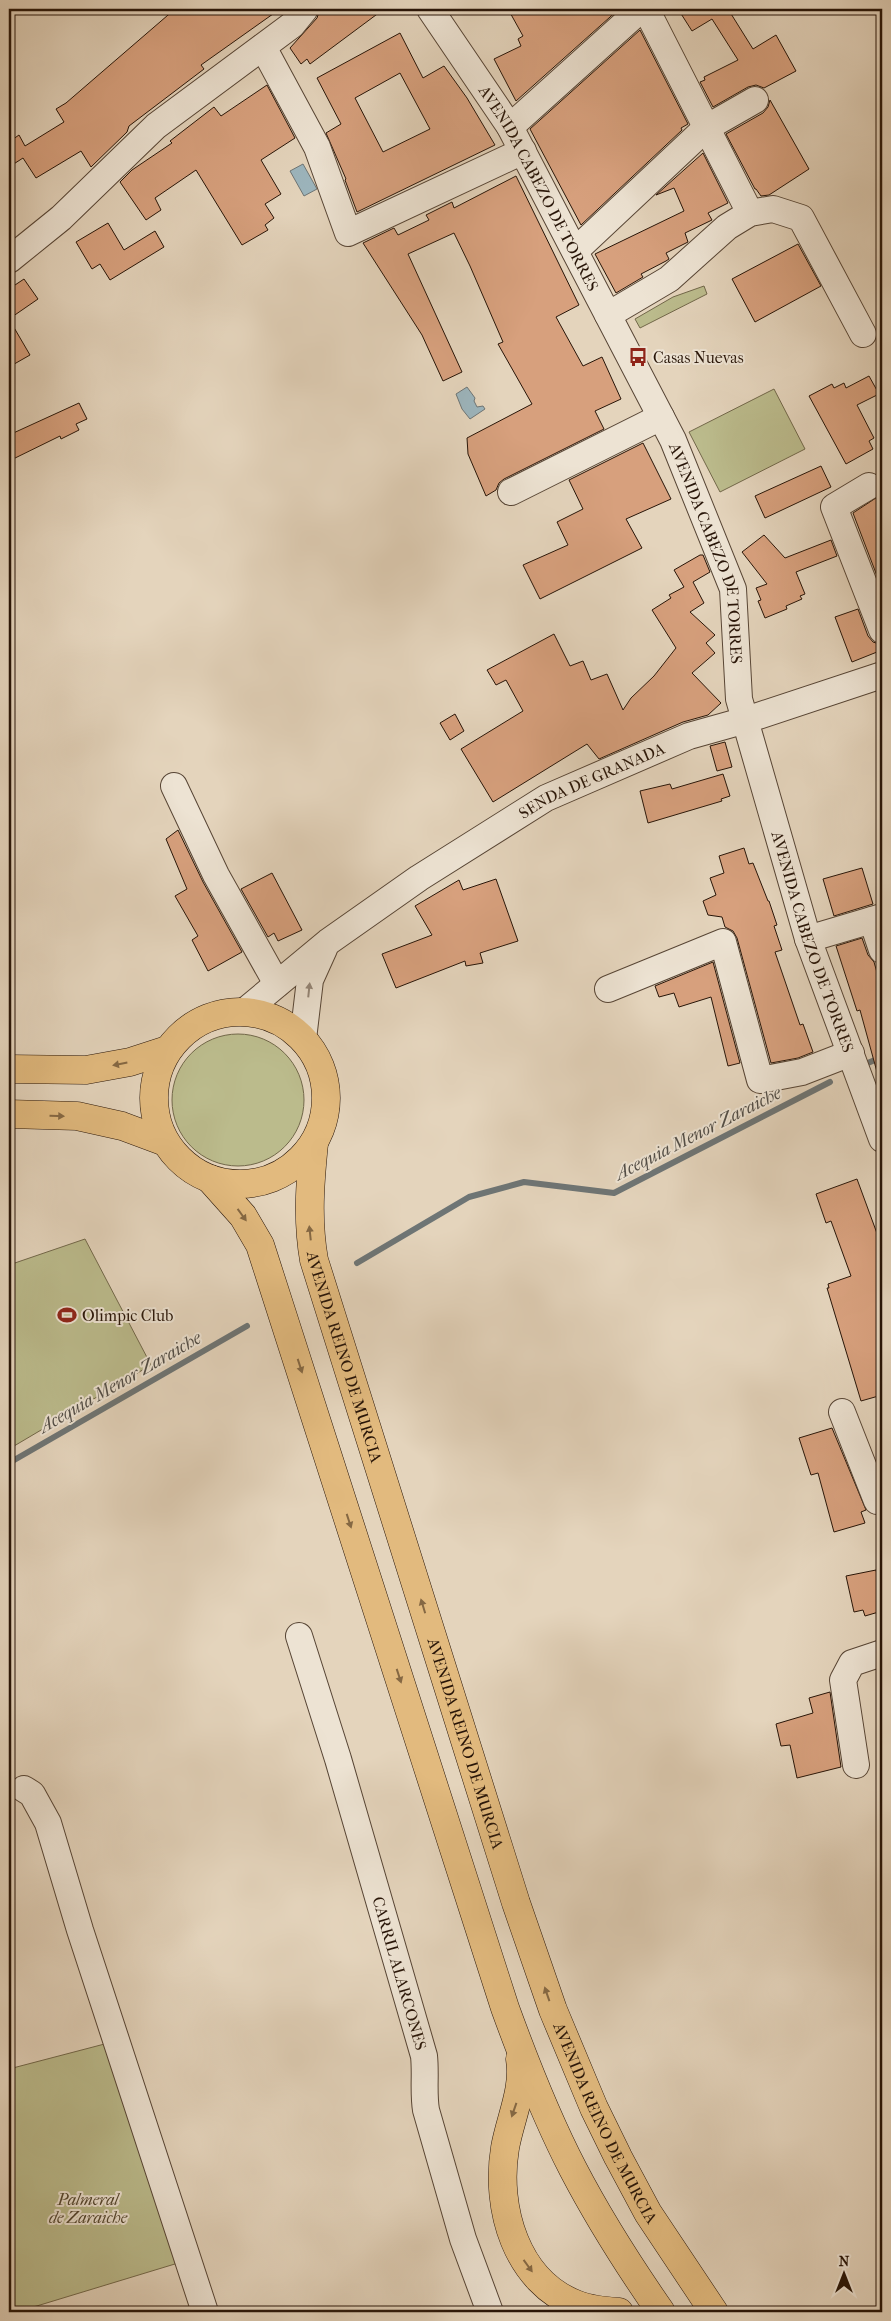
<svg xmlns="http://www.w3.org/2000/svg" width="891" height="2321" viewBox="0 0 891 2321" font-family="'IM FELL French Canon',serif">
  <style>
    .green { fill: #bbbb8c; stroke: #72684a }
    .water { fill: #9cb5bd; stroke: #6e7575 }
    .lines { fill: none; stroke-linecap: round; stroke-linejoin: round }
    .stream { stroke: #6e7575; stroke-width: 6 }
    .building { fill: #d7a07d; stroke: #281508; fill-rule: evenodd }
    .minor-casing { stroke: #574535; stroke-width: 28 }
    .major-casing { stroke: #281508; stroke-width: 29 }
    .minor { stroke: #ede3d3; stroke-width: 26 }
    .major { stroke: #e2ba7e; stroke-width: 28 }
    .oneway { fill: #948678 }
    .oneway2 { fill: #856843 }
    .labels { text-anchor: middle; stroke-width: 4; stroke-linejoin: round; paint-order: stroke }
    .street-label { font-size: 16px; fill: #281508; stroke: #ede3d3 }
    .poi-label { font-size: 16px; fill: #281508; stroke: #ede3d3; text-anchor: start }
    .park-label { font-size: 16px; font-style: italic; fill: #544730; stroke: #ede3d3 }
    .water-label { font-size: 18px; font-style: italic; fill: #514d47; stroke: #ede3d3 }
  </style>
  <rect width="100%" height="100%" fill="#e4d4bc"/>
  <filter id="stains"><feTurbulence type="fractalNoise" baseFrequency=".004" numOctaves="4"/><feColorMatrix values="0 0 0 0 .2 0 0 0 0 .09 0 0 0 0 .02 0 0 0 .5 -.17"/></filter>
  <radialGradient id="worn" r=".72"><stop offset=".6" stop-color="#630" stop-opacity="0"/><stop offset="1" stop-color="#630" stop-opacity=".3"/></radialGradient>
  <!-- green -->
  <path class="green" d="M 704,286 L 707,294 L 640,328 L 635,319 L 673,297 Z
    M 774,389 L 805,449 L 720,492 L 689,432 Z
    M172 1100a66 66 0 1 1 132 0a66 66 0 1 1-132 0Z
    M 85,1239 L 151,1365 L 9,1449 L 9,1265 Z
    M 116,2041 L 188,2260 L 17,2312 L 9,2312 L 9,2069 Z"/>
  <!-- water -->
  <path class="water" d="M 303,164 L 317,189 L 304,196 L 290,171 Z
    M 467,387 L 475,398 L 474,401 L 477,407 L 483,406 L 485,409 L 470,419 L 462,409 L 456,394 Z"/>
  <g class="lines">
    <!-- stream -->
    <path class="stream" d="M 863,1065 L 882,1057
      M 357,1263 L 469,1197 L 524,1182 L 614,1193 L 830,1082
      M 9,1463 L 247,1326"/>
  </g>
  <!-- building -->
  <path class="building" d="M 175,9 L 280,9 L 201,65 L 204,69 L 129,126 L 127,132 L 91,167 L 81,151 L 36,178 L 23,158 L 9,167 L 9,142 L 19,135 L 25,146 L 64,122 L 56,109 L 66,103 Z
    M 320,9 L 384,9 L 310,64 L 307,59 L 301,64 L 290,48 L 317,18 Z
    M 508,9 L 619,9 L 516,101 L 494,59 L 521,46 L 518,39 L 523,36 Z
    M 678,9 L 728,9 L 753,49 L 776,35 L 796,71 L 764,88 L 756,85 L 748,87 L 713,107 L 700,82 L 705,80 L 704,77 L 738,60 L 712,19 L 692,31 Z
    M 640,30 L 688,124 L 681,128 L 682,130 L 581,225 L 530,129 Z
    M 400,33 L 423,78 L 444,66 L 467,98 L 495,145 L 357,212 L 345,180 L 346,179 L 326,133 L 341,124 L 317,78 ZM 400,73 L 430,129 L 383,152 L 355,98 Z
    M 267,85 L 295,138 L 261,160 L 281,194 L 265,204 L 274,218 L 265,225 L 268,230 L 242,245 L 196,170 L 155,198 L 161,210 L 146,220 L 120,182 L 132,170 L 172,143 L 170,141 L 214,107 L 221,116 Z
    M 770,100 L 809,169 L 769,195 L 761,196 L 756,189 L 755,189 L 726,134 L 763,113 L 768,107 Z
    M 703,153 L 728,203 L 708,213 L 712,220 L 685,233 L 688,242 L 666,253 L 669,259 L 666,261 L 641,274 L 643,277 L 616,293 L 595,254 L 684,211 L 674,188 L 656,195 Z
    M 516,176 L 579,305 L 556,317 L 583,366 L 602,357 L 621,399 L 595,411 L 604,429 L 504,479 L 499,483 L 496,490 L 486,496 L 468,454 L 467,438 L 532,404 L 498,344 L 503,342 L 470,266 L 454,233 L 408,254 L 462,372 L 443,381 L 422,335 L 363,243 L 394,228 L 398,235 L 429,220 L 426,215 L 452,202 L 454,208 Z
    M 108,223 L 124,250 L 155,231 L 164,247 L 110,280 L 100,264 L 92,269 L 76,242 Z
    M 798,244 L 821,286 L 755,322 L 732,279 Z
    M 24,279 L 38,299 L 9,319 L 30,355 L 9,367 L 9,289 Z
    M 869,376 L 879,394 L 857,405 L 874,438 L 869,441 L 873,449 L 846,464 L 809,396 L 832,384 L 834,388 L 844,383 L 846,388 Z
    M 79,403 L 87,419 L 76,424 L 79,430 L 61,439 L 60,436 L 9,461 L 9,435 Z
    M 643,443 L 671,499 L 626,519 L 642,548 L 540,599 L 523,565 L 568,545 L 557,522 L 583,509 L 569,480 Z
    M 821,466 L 831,487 L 765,518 L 755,496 Z
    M 882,494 L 882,589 L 853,513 Z
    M 764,535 L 785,558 L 831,540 L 837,556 L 796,572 L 805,594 L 800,596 L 802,599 L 786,606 L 787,609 L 765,618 L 758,601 L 761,600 L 756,588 L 767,584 L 742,552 Z
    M 700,555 L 703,555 L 710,572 L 693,582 L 704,603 L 690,612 L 715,635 L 706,643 L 715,653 L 692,673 L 721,703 L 708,715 L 683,722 L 599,759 L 587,744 L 493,802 L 461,749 L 523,711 L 506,680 L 496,685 L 487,670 L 554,634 L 570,666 L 583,661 L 591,680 L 607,674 L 623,710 L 631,698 L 654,676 L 676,648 L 652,610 L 671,598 L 669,595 L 684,587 L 674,570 Z
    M 858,609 L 868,636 L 873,642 L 882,645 L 882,650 L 852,662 L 835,617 Z
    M 455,714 L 464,731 L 450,740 L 440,723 Z
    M 725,742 L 732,767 L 717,771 L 710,746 Z
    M 723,774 L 730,796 L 721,799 L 722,801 L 648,823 L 640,791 L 670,784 L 672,789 Z
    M 178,830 L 203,882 L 242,952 L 208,971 L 192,940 L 198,936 L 175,896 L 187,889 L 166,839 Z
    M 744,848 L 749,864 L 753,863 L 768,901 L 769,901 L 777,925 L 774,926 L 782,950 L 775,952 L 800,1025 L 803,1024 L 813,1052 L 798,1058 L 771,1063 L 737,938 L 733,931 L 725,927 L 722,917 L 708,915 L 703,901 L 716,895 L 710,878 L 724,873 L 719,856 Z
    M 862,868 L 873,904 L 834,916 L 823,879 Z
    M 272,873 L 302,930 L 278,941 L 274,933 L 268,937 L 241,889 Z
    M 496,879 L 518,941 L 480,953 L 483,963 L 466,966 L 465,961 L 396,988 L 382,954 L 432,935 L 415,906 L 459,880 L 463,890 Z
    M 862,938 L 868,955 L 874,962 L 882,990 L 882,1072 L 877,1072 L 860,1010 L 857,1011 L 836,946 Z
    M 713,962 L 740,1063 L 728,1066 L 711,997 L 679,1007 L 674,993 L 659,997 L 655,986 Z
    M 857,1179 L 882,1247 L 882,1395 L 861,1401 L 827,1288 L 829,1288 L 828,1284 L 851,1276 L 831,1221 L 826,1223 L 816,1194 Z
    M 832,1428 L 866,1510 L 861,1512 L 865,1523 L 834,1532 L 818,1473 L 811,1475 L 799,1438 Z
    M 876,1570 L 882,1600 L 882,1611 L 865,1616 L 863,1610 L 854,1612 L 846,1576 Z
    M 830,1692 L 841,1767 L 797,1778 L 790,1745 L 781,1746 L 776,1724 L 813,1713 L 809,1698 Z"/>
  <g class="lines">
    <!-- minor casing -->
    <g class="minor-casing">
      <g id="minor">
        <path id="s1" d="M 430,9 L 510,127 L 673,440 L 733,589 L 739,699 L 808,939 L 882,1139"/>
        <path d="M 646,9 L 750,213"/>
        <path d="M 263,47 L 317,147 L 348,233 L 523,151"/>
        <path d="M 510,127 L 641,9"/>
        <path d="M 575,251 L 706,128 L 755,100"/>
        <path d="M 9,260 L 61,218 L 156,126 L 292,25 L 305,9"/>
        <path d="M 608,315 L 669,279 L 727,227 L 750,213 L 773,209 L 801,218 L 863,334"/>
        <path d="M 869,486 L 834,507 L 882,630"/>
        <path d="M 511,492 L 661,417"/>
        <path d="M 174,786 L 216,875 L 277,984"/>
        <path d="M 872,920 L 882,950"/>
        <path d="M 808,939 L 882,917"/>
        <path d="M 608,989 L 723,942 L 760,1080 L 802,1072 L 851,1053"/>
        <path id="s2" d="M 245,1011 L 328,942 L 419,878 L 546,798 L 689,736 L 746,720 L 882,675"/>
        <path d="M 303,1039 L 310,980 L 324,949"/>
        <path d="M 842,1412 L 877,1501 L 882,1500"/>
        <path id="s3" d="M 299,1636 L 338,1759 L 424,2056 C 426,2074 423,2092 426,2110 L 463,2239 L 490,2312"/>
        <path d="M 856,1765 L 843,1680 L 852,1663 L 882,1653"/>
        <path d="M 24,1789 L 32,1794 L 48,1823 L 80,1930 L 205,2312"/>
      </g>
    </g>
    <!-- major casing -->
    <g class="major-casing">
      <g id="major">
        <circle cx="240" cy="1098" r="86"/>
        <path d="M 9,1069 L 86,1070 L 130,1062 L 167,1050"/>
        <path d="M 9,1114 L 77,1116 L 122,1126 L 165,1142"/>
        <path id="s4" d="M 314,1143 C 310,1183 307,1220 314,1260 L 516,1903 L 553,2010 L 594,2108 L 618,2157 L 648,2213 L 714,2312"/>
        <path d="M 210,1179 L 243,1216 L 260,1245 L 505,2008 C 525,2063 546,2117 573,2169 C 599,2219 629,2266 661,2312"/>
        <path d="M 520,2059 C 525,2089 510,2119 505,2148 C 495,2208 516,2282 578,2305 C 591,2310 605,2311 619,2312"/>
      </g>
    </g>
    <!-- minor -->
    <use href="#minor" class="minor"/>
    <!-- major -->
    <use href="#major" class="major"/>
  </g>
  <!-- one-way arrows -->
  <defs><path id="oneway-solid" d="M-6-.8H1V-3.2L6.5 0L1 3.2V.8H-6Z" transform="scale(1.25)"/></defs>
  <use class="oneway" href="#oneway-solid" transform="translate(309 990) rotate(-84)"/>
  <g class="oneway2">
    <use href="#oneway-solid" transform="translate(120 1064) rotate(169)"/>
    <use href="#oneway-solid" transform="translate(57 1116) rotate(2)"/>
    <use href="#oneway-solid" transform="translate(242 1215) rotate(54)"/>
    <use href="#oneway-solid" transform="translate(310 1233) rotate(-96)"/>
    <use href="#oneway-solid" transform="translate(300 1366) rotate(72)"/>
    <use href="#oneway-solid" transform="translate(349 1521) rotate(72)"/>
    <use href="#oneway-solid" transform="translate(423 1606) rotate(-107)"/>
    <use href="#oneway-solid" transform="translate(399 1676) rotate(72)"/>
    <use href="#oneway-solid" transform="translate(547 1994) rotate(-109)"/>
    <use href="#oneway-solid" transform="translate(514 2110) rotate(109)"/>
    <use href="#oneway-solid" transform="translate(528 2266) rotate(54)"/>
  </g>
  <!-- icons -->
  <defs>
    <g id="bus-bare" transform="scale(1.5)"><path d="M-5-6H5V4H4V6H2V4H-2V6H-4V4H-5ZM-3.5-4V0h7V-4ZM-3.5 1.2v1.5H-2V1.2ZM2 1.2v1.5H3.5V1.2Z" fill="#8f2418" stroke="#ede3d3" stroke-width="2.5" paint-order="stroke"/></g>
    <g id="stadium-bare" transform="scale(1.5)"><path d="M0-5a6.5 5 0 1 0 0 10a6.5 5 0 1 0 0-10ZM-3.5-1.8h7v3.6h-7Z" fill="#8f2418" stroke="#ede3d3" stroke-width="2.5" paint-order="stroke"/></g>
  </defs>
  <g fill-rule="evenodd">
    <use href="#bus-bare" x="638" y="357"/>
    <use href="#stadium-bare" x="67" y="1315"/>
  </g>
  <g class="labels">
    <!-- street labels -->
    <g class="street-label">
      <text dy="6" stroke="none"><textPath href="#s1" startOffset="210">AVENIDA CABEZO DE TORRES</textPath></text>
      <text dy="6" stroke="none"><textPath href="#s1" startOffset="615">AVENIDA CABEZO DE TORRES</textPath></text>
      <text dy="6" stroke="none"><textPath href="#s2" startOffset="418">SENDA DE GRANADA</textPath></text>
      <text dy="6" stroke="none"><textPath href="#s1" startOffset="1020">AVENIDA CABEZO DE TORRES</textPath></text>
      <text dy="6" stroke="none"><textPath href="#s4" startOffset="219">AVENIDA REINO DE MURCIA</textPath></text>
      <text dy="6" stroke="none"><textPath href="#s4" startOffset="624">AVENIDA REINO DE MURCIA</textPath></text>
      <text dy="6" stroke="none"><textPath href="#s3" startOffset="352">CARRIL ALARCONES</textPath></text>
      <text dy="6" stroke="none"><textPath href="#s4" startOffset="1029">AVENIDA REINO DE MURCIA</textPath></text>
    </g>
    <!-- poi labels -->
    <g class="poi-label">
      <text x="653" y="363">Casas Nuevas</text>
      <text x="82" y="1321">Olimpic Club</text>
    </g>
    <!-- park labels -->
    <g class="park-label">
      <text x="88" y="2205">Palmeral<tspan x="88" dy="18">de Zaraiche</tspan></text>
    </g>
    <!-- water labels -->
    <g class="water-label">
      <text transform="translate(698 1133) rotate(-27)" y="6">Acequia Menor Zaraiche</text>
      <text transform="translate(120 1382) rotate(-30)" y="6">Acequia Menor Zaraiche</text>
    </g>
  </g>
  <!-- margin -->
  <rect width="891" height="2321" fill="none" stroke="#e4d4bc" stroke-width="30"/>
  <rect x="10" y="10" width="871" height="2301" fill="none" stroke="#281508" stroke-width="2.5"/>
  <rect x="15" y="15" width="861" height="2291" fill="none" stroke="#281508"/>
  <!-- north arrow -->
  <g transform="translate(844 2274)" stroke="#ede3d3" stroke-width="4" paint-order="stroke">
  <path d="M0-4L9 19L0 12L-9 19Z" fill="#281508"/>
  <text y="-8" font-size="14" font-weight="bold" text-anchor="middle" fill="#281508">N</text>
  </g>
  <rect width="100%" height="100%" filter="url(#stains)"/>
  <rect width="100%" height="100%" fill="url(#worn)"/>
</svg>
